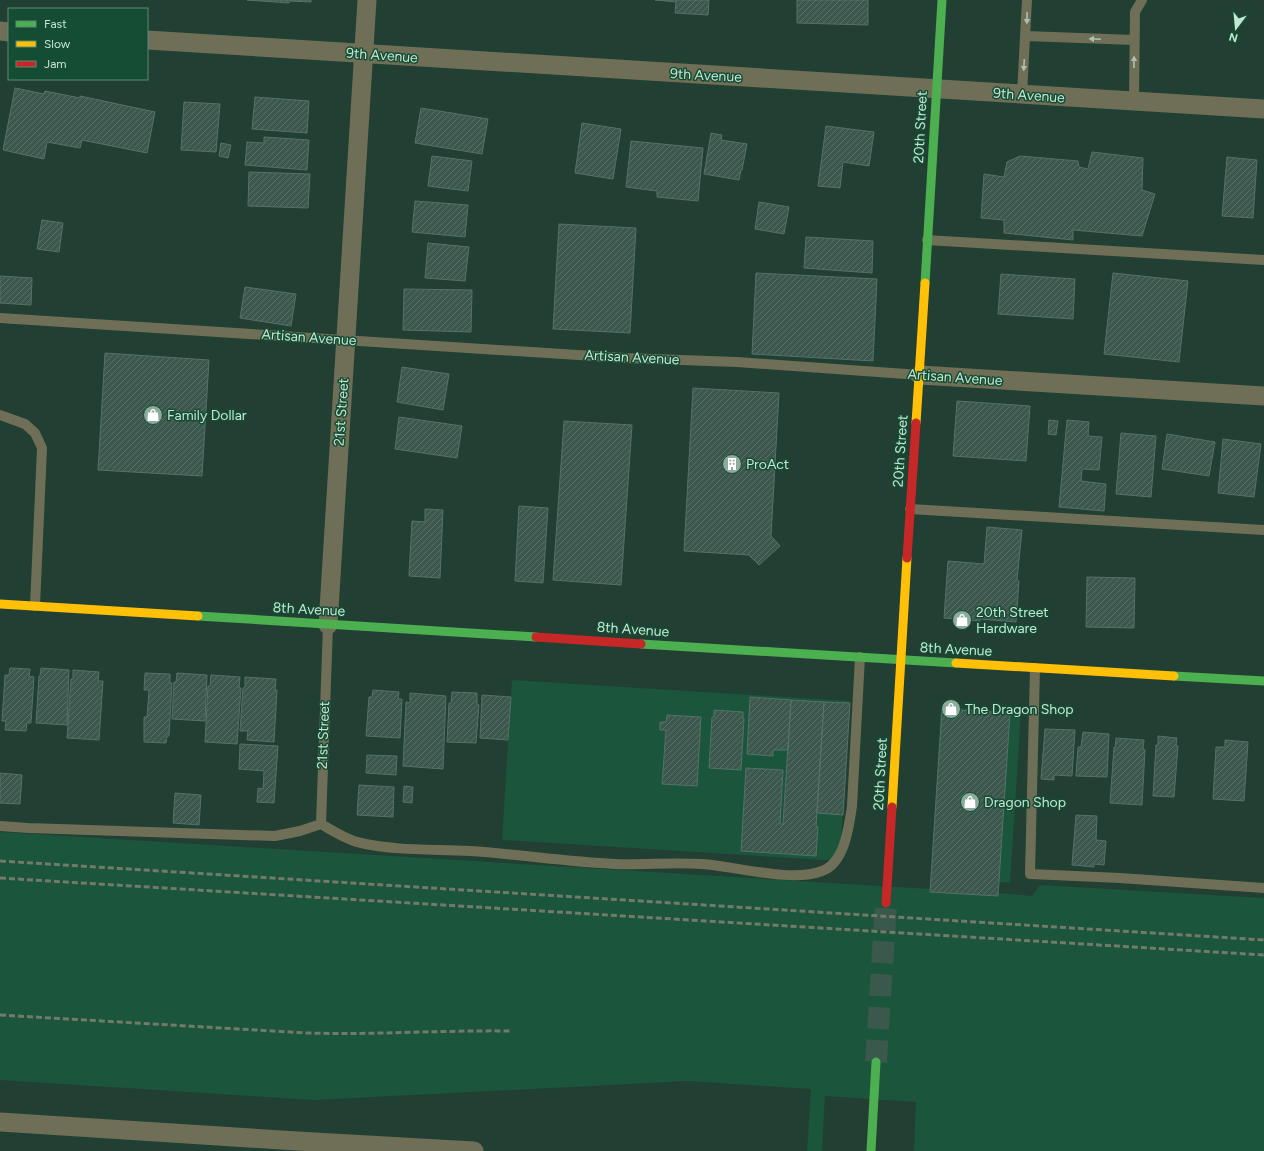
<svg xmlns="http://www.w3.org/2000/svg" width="1264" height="1151" viewBox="0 0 1264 1151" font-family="Figtree,sans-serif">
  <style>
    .built { fill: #1a553c }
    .building { fill: url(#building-hatch); stroke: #547269 }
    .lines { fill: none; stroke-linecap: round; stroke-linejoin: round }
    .secondary-tunnel { stroke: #3a584b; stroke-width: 22; stroke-dasharray: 22 11; stroke-linecap: butt }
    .lane { stroke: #6e6f56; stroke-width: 10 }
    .street { stroke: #6e6f56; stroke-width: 19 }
    .fast { stroke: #4caf50; stroke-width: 9 }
    .slow { stroke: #ffc107; stroke-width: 9 }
    .jam { stroke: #c62828; stroke-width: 9 }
    .rail { stroke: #737a68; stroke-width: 3; stroke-dasharray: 6 3; stroke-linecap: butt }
    .oneway { fill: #aac2ae }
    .labels { text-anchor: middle; stroke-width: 3; stroke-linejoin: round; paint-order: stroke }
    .street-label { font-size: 14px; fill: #c4e6d3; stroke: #154c34 }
    .poi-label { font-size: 14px; fill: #c4e6d3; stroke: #154c34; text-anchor: start }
  </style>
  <defs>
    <pattern id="building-hatch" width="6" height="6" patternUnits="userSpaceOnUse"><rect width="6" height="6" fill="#3c574e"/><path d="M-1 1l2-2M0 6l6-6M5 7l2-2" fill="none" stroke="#576f67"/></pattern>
  </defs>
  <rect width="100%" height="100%" fill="#223f33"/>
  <!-- built -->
  <path class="built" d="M 512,680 L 849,701 L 840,861 L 502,840 Z
    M 941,707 L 1021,712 L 1010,883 L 1000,882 L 998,893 L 1032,896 L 1040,885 L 1264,898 L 1264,1151 L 914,1151 L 916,1102 L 825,1096 L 822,1151 L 807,1151 L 811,1089 L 688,1081 L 314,1100 L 0,1080 L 0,832 L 930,889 Z"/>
  <!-- building -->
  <path class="building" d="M 247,0 L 311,0 L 311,2 L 290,1 L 289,3 Z
    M 655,0 L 709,0 L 708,15 L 675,13 L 676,2 Z
    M 797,0 L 868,0 L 868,25 L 797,23 Z
    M 15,88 L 44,94 L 45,91 L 80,98 L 80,96 L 155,112 L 147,153 L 82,140 L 80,148 L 47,142 L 44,159 L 3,150 Z
    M 255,97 L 309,101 L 307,133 L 252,129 Z
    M 184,102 L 220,104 L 216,152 L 181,150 Z
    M 421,108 L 488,119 L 482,154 L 415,143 Z
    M 582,123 L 621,129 L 613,179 L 575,173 Z
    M 826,126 L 874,132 L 869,166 L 843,162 L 840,188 L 818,186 Z
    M 711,133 L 722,135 L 721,140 L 747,144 L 742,170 L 741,170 L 739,180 L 704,174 Z
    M 264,137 L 309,140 L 307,170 L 245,165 L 247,142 L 264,143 Z
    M 631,141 L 703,148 L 698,201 L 657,197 L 657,191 L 626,187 Z
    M 221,143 L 231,145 L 228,158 L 219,156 Z
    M 1092,152 L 1143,158 L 1142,190 L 1155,194 L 1142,236 L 1073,230 L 1073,240 L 1004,233 L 1004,220 L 981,218 L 984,174 L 1004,177 L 1007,162 L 1020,156 L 1078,161 L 1079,167 L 1088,169 Z
    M 432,156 L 472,161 L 468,191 L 428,186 Z
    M 1227,157 L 1257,160 L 1253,218 L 1222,216 Z
    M 249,172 L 310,174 L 308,208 L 248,206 Z
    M 415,201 L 468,205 L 465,237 L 412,232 Z
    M 759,202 L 789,207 L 784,234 L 755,229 Z
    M 42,220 L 63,223 L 59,252 L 37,249 Z
    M 559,224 L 636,228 L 630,333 L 553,329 Z
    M 806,237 L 873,241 L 872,273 L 804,268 Z
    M 428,243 L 469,247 L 465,281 L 425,278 Z
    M 756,273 L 877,279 L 873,361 L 752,354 Z
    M 1113,273 L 1188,281 L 1179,362 L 1104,354 Z
    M 1001,274 L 1075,279 L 1073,319 L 998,314 Z
    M 0,276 L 32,278 L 31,305 L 0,303 Z
    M 245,287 L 296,294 L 291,326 L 240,318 Z
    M 404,289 L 472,290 L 471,332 L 403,330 Z
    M 105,353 L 209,360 L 202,476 L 98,470 Z
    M 402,367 L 449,374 L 443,410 L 397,402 Z
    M 693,388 L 779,393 L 771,536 L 780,546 L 759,565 L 749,555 L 684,551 Z
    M 957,401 L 1030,406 L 1026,461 L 953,456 Z
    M 399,417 L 462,426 L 457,458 L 395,449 Z
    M 1049,420 L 1058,421 L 1056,435 L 1048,434 Z
    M 1067,420 L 1089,422 L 1088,436 L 1102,437 L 1099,470 L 1082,469 L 1081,481 L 1106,484 L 1104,511 L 1059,507 Z
    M 564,421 L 632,425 L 621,585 L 553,580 Z
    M 1121,433 L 1156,436 L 1151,497 L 1116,494 Z
    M 1167,434 L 1215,442 L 1209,476 L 1162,469 Z
    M 1223,439 L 1261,444 L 1254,497 L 1218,493 Z
    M 519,506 L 548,508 L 543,583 L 515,581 Z
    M 425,509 L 443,510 L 440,578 L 409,576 L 412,521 L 425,522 Z
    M 987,527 L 1022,530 L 1017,580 L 1019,581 L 1016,622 L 980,619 L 980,621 L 944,618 L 948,561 L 984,564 Z
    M 1087,577 L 1135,578 L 1134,628 L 1086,627 Z
    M 10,668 L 30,669 L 29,676 L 34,677 L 31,723 L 27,723 L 26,731 L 5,730 L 6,721 L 2,721 L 5,675 L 9,675 Z
    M 41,668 L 69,670 L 67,725 L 36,723 L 39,676 L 40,676 Z
    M 73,670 L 99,672 L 98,681 L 103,681 L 99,740 L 67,738 L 71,679 L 73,679 Z
    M 145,673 L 170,674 L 170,683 L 172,683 L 169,736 L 167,736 L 166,743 L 144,742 L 144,717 L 147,717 L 149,690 L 144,690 Z
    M 177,673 L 207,675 L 205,721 L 172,719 L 174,682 L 176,682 Z
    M 211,675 L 240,677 L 239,688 L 241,688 L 237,744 L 205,742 L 208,686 L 210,686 Z
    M 245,677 L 276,679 L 275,690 L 277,690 L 274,742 L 247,740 L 248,731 L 240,731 L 243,688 L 245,687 Z
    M 373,690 L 399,692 L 398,699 L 402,699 L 400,738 L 366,736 L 369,697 L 372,697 Z
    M 452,692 L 477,693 L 477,704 L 479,705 L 476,743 L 447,742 L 449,703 L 451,703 Z
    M 410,693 L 446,696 L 443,769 L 403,766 L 406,702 L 410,703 Z
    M 482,695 L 511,697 L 508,740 L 480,738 Z
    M 750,697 L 791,700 L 788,750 L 773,750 L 773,756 L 747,754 Z
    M 791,700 L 824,702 L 816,826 L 818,827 L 816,856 L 741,851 L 746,768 L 783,770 L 780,824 L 783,824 Z
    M 824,702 L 850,703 L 843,815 L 817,813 Z
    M 942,709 L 1010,713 L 998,896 L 930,892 Z
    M 714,710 L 743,712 L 743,719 L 744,719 L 741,770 L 709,768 L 712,717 L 714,717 Z
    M 667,715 L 701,717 L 697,786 L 662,784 L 666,730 L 660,730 L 660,722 L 666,722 Z
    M 1045,729 L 1075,730 L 1072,776 L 1054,775 L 1054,780 L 1041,779 Z
    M 1083,732 L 1109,734 L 1107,777 L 1076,776 L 1078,747 L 1081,747 Z
    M 1158,736 L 1177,738 L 1176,746 L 1178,746 L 1174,797 L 1153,796 L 1156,745 L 1158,745 Z
    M 1116,738 L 1144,740 L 1143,749 L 1145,750 L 1142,805 L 1110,803 L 1114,747 L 1115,748 Z
    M 1225,740 L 1248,742 L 1244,801 L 1213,799 L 1216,747 L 1225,747 Z
    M 240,744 L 278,746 L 274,803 L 257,802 L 258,788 L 263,789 L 264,771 L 239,769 Z
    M 367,755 L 397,756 L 396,775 L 366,773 Z
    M 0,773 L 22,775 L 20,804 L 0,803 Z
    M 359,785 L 394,787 L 393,817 L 357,815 Z
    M 404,786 L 413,787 L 412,803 L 403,802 Z
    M 175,793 L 201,795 L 199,825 L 173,823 Z
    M 1076,815 L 1097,816 L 1096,840 L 1106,841 L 1104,865 L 1094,864 L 1094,867 L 1072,865 Z"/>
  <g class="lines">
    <!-- secondary-tunnel -->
    <path class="secondary-tunnel" d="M 876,1062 L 886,903"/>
    <!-- lane -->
    <path class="lane" d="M 1026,36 L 1134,40
      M 1022,94 L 1027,0
      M 1134,101 L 1135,12 L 1142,0
      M 927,240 L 1264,260
      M 0,318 L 625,358 L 737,362 L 920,375
      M 0,415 L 25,424 L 35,433 L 42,448 L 35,606
      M 910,509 L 1264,530
      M 1035,668 L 1030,874 L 1120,878 L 1264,888
      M 321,824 L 328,625
      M 0,826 L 28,828 L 275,836 L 300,831 L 321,824 C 333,831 347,840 361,843 C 396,851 434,849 470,851 C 518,854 566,862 615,864 C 644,865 673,862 702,864 C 735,866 791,883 822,871 C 845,863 849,826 852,806 L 860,657"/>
    <!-- street -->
    <path class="street" d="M 0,31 L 9,32
      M 147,40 L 1264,109
      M 920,375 L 1264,396
      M 328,625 L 367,0
      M 0,1122 L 297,1141 L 474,1151"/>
    <!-- fast -->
    <path class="fast" d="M 925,283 L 942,0
      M 198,616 L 536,637
      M 641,644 L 956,663
      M 1174,676 L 1264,681
      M 871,1151 L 876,1062"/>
    <!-- slow -->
    <path class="slow" d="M 916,423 L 925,283
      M 0,604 L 198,616
      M 956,663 L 1174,676
      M 892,807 L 907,558"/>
    <!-- jam -->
    <path class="jam" d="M 907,558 L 916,423
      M 536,637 L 641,644
      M 886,903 L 892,807"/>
    <!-- rail -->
    <path class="rail" d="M 0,861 L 1264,940
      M 0,878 L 1264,955
      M 0,1015 L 307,1033 C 375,1035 443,1030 511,1031"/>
  </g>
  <!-- one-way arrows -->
  <defs><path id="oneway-solid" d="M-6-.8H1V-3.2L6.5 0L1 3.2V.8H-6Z"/></defs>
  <g class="oneway">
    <use href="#oneway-solid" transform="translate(1027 18) rotate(91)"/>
    <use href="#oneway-solid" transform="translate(1095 39) rotate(-178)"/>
    <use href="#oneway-solid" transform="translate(1134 62) rotate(-89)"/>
    <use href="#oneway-solid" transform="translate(1024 65) rotate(93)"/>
  </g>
  <!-- icons -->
  <defs>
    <g id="shop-disc" transform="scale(1)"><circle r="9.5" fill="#8bac9b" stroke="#154c34"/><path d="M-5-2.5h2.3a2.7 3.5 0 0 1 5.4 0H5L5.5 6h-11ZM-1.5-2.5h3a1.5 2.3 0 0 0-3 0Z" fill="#fff"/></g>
    <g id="building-disc" transform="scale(1)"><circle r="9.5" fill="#8bac9b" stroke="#154c34"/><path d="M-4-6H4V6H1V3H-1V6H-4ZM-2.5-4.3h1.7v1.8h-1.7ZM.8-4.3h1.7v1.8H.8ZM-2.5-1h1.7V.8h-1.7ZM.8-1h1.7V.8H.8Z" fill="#fff"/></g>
  </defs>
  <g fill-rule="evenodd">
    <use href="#shop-disc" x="153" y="415"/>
    <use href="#building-disc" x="732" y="464"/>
    <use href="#shop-disc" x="962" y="620"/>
    <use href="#shop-disc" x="951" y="709"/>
    <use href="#shop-disc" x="970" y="802"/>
  </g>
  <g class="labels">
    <!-- street labels -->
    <g class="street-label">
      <text transform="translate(382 55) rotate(4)" y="5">9th Avenue</text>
      <text transform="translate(706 75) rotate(3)" y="5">9th Avenue</text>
      <text transform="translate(1029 95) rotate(4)" y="5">9th Avenue</text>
      <text transform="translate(920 127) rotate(-87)" y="5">20th Street</text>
      <text transform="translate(309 337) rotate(4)" y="5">Artisan Avenue</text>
      <text transform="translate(632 357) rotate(3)" y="5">Artisan Avenue</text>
      <text transform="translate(955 377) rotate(4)" y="5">Artisan Avenue</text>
      <text transform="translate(341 412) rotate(-86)" y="5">21st Street</text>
      <text transform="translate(900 451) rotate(-86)" y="5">20th Street</text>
      <text transform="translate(309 609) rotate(3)" y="5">8th Avenue</text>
      <text transform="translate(633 629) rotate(4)" y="5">8th Avenue</text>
      <text transform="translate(956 649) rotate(3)" y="5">8th Avenue</text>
      <text transform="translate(323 735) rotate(-88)" y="5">21st Street</text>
      <text transform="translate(880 774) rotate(-87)" y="5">20th Street</text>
    </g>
    <!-- poi labels -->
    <g class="poi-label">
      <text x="167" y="420">Family Dollar</text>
      <text x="746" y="469">ProAct</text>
      <text x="976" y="617">20th Street<tspan x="976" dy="16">Hardware</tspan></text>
      <text x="965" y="714">The Dragon Shop</text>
      <text x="984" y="807">Dragon Shop</text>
    </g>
  </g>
  <!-- legend -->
  <rect x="8" y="8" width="140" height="72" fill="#154c34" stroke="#5b8a74"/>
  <rect x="16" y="21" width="20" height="6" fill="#4caf50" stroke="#5b8a74"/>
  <text x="44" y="28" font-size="12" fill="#c4e6d3">Fast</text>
  <rect x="16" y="41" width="20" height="6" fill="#ffc107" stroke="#5b8a74"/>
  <text x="44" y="48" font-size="12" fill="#c4e6d3">Slow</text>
  <rect x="16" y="61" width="20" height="6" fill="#c62828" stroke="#5b8a74"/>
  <text x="44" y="68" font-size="12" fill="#c4e6d3">Jam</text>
  <!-- north arrow -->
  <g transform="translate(1236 28) rotate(196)" stroke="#154c34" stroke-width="3" paint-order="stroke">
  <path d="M0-3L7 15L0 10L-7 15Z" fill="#c4e6d3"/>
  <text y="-6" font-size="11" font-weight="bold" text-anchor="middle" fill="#c4e6d3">N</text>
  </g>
</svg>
